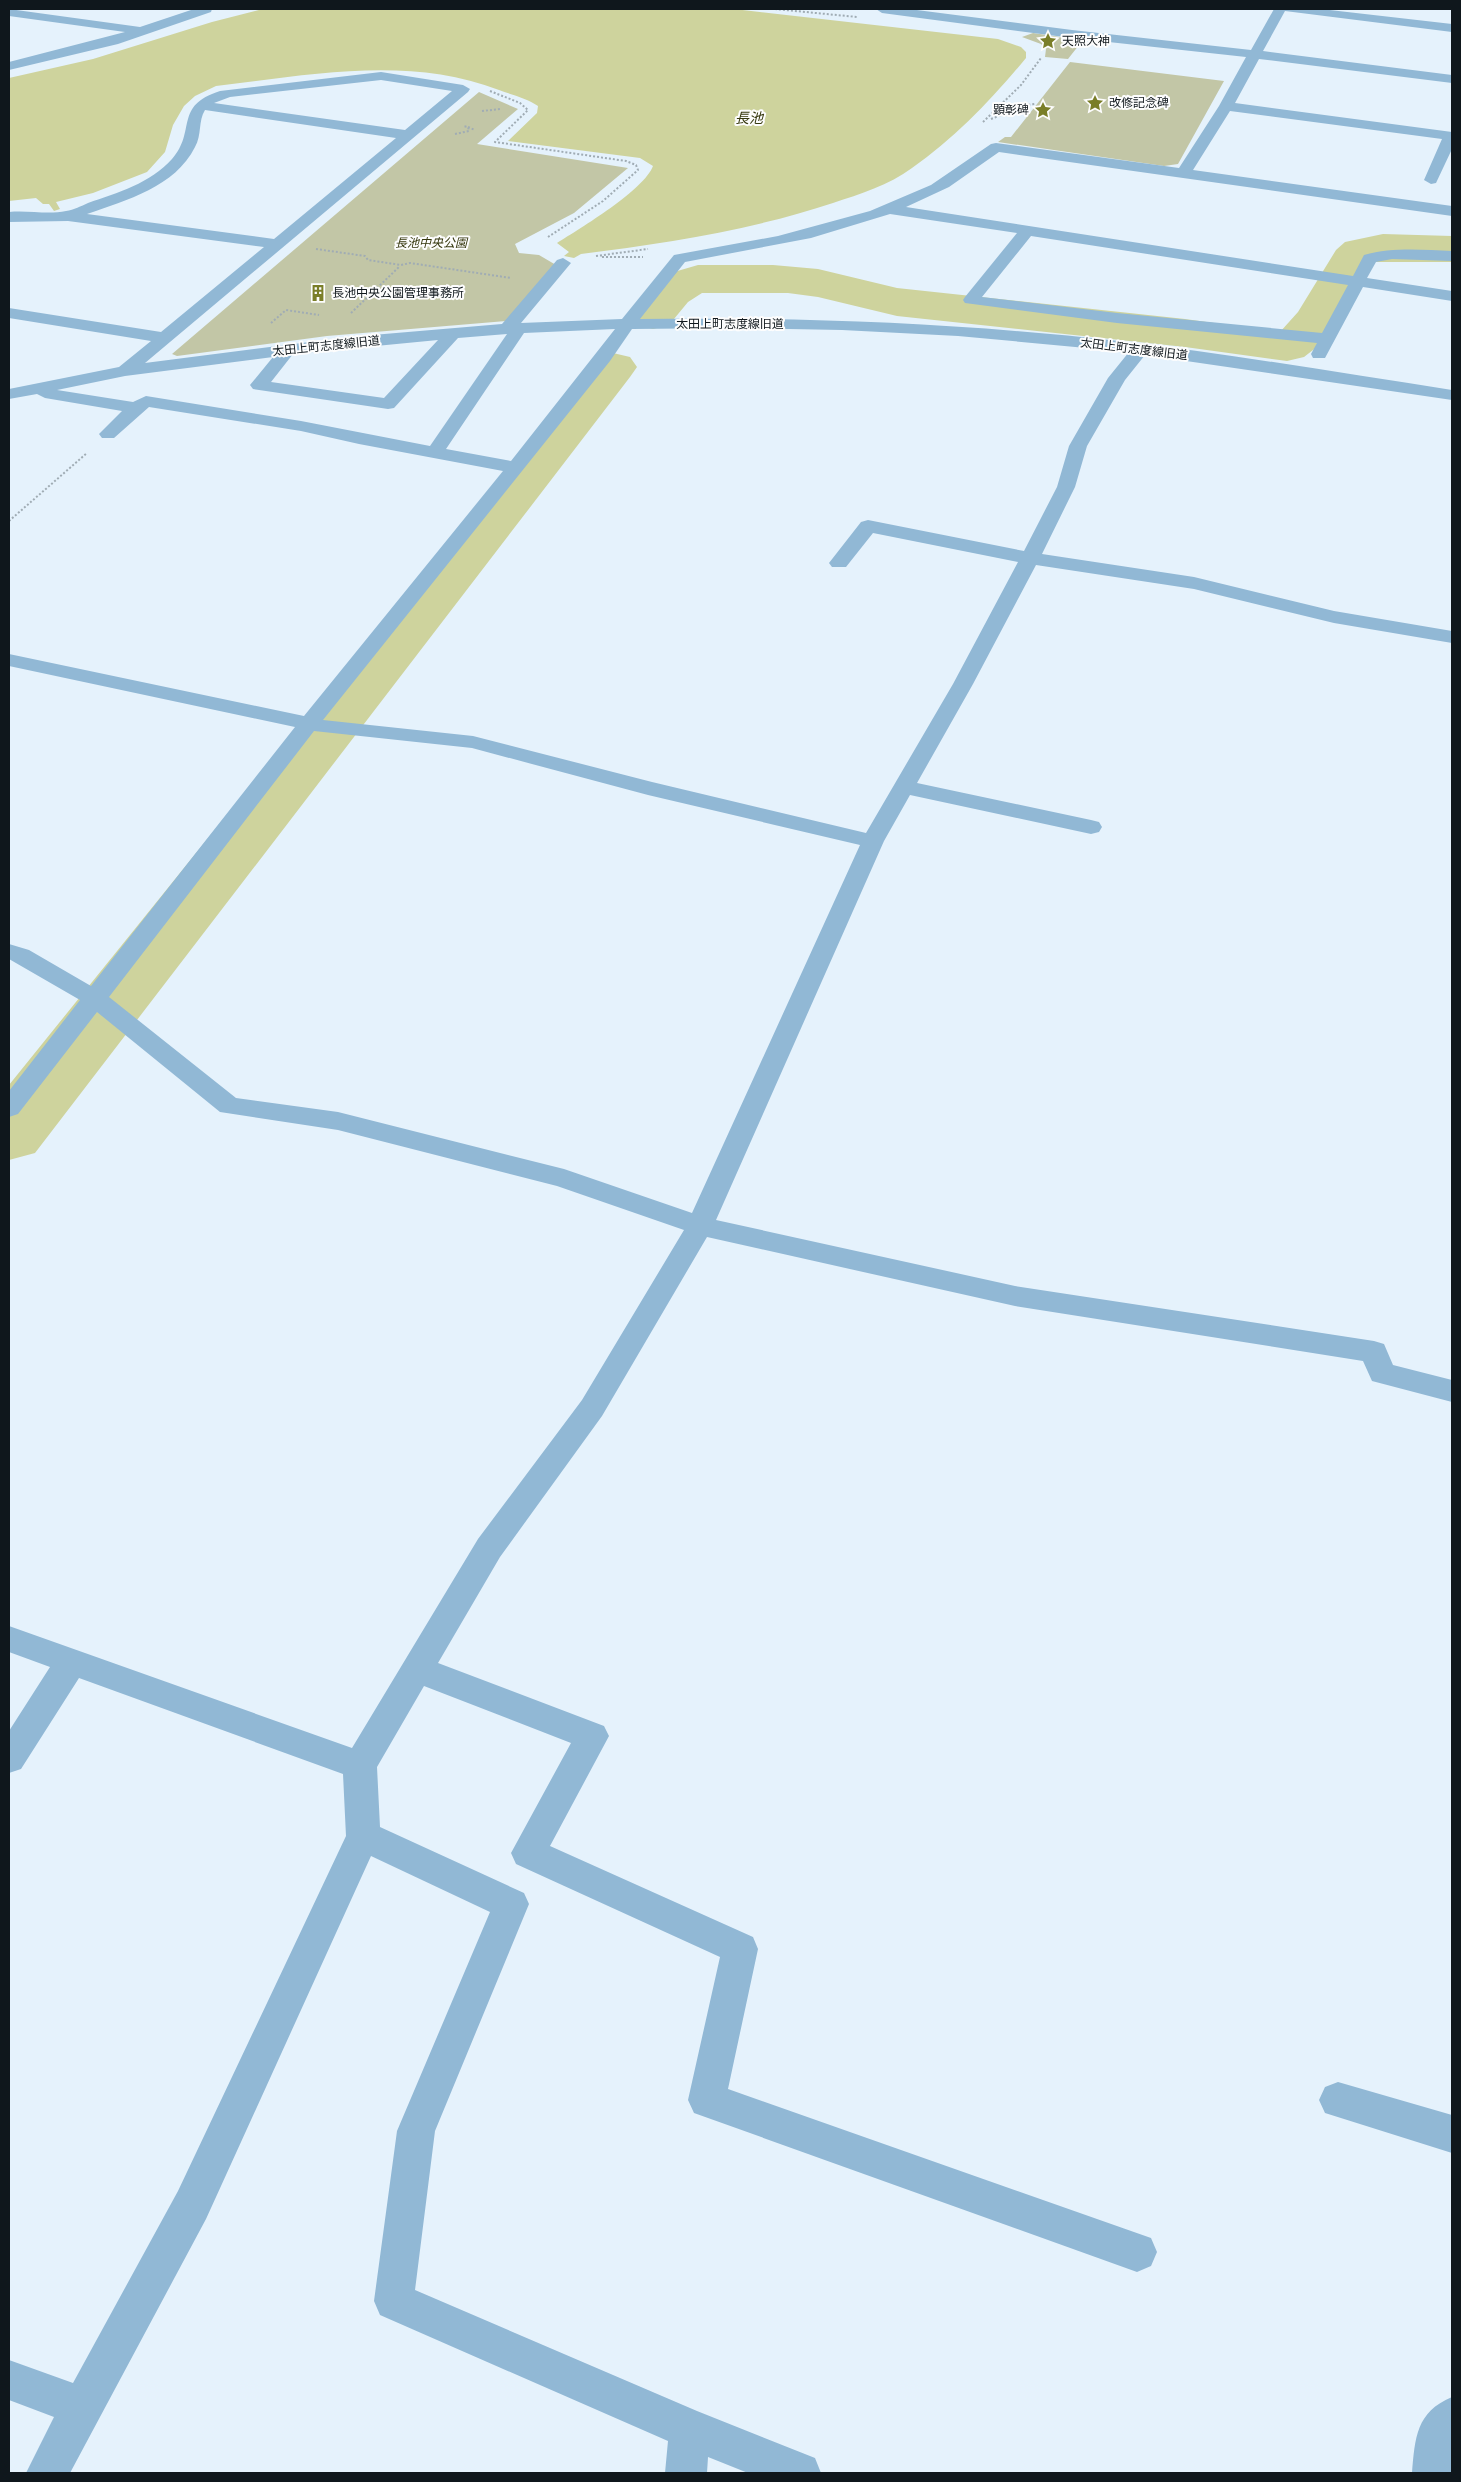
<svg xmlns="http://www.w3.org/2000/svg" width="1461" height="2482" viewBox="0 0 1461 2482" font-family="'Source Serif 4','Noto Sans JP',serif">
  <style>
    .green { fill: #c2c6a6 }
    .water { fill: #ced39d }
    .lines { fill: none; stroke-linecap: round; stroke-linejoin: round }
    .river { fill: #ced39d; fill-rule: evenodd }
    .path { stroke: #a0acb4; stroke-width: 2; stroke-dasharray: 2 2; stroke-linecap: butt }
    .minor { fill: #91b8d5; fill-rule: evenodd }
    .labels { text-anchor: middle; stroke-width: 4; stroke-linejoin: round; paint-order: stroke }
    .far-poi-label { font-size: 12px; fill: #0f171c; stroke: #fdfdfd; text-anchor: start }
    .far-park-label { font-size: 12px; font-style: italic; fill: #34360c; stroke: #fdfdfd }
    .far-street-label { font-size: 12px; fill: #0f171c; stroke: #fdfdfd }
    .far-water-label { font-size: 14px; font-style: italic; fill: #37390f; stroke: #fdfdfd }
  </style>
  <rect width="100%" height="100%" fill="#e5f2fc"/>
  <!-- green -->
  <path class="green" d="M 1033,33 L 1067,38 L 1079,45 L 1068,59 L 1045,57 L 1046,49 L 1041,44 L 1022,37 Z
    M 1070,62 L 1224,81 L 1178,164 L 1164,166 L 998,142 L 1005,137 L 1011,137 Z
    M 479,92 L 518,109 L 477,144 L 628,168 L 574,213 L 515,244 L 519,253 L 539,255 L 556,265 L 506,321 L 327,336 L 177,356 L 172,354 Z"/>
  <!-- water -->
  <path class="water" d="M 263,9 L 734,9 L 998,39 L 1021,47 L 1026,52 L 1026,58 C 993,98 955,138 912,168 C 889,185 860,194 833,203 C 752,230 666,243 581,254 L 574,258 L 564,256 L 569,252 L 557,243 C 581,228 644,190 653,166 L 640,158 L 508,141 L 537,113 L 538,106 C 527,98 512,95 499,90 C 408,55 310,75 216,86 L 195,96 L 184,106 L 173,125 L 165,152 L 147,172 L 93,193 L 56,202 L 60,209 L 54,211 L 49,204 L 43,204 L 36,198 L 9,201 L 9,78 L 93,59 L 212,22 Z"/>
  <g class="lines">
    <!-- river -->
    <path class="river" d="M 1383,234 L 1452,236 L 1452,262 L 1375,262 L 1322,343 L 1304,357 L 1287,361 L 1185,347 L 897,316 L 818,297 L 788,293 L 702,293 L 688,302 L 669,325 L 653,329 L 637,325 L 630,315 L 656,282 L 674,272 L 698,265 L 773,265 L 818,269 L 897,288 L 1185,319 L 1280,332 L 1298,312 L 1336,250 L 1345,242 Z
      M 613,353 L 630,357 L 637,367 L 630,377 L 35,1153 L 9,1160 L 9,1085 L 596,357 Z"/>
    <!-- path -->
    <path class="path" d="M 775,9 L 857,17
      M 490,91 L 520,103 L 528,110 L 495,142 L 626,161 L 636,165 L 638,170 L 603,201 L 548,237
      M 482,111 L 501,109
      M 991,119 L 1026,105 L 1035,104
      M 983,122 L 1021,85 L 1041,58
      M 468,127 L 475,130
      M 455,134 L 469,131 L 468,127 L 463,126
      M 316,249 L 365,256 L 368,260 L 401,265 L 410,263 L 511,278
      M 596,256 L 648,249
      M 602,257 L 643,257
      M 351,313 L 400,266
      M 271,323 L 286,310 L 319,315
      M 9,521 L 87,453"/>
    <!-- minor -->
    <path class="minor" d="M 9,9 L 140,27 L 194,9 L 212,9 L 211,12 L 118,44 L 9,70 L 9,62 L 125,32 L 9,16 Z
      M 876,9 L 909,9 L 1072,30 L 1251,50 L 1274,9 L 1321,9 L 1452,24 L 1452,32 L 1285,11 L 1263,51 L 1452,75 L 1452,83 L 1259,59 L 1235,103 L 1452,132 L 1452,149 L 1436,183 L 1431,184 L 1424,180 L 1442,139 L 1230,111 L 1193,170 L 1452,206 L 1452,216 L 999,152 L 949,187 L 906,207 L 1353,276 L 1364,255 C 1393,247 1423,250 1452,251 L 1452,261 L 1392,259 L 1376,262 L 1367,278 L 1452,291 L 1452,301 L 1363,287 L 1325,358 L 1313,358 L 1311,354 L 1317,343 L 1117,323 L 965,303 L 963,300 L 965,297 L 1017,233 L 890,214 L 811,238 L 685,262 L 640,319 C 800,317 960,323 1119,341 C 1230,354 1342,373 1452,390 L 1452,400 L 1145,355 L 1125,380 L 1087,446 L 1075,487 L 1042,554 L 1194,577 L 1334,611 L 1452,631 L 1452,643 L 1334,623 L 1194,589 L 1036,565 L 973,684 L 917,783 L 1091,820 L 1099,822 L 1102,827 L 1099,832 L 1091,834 L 910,795 L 884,841 L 716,1220 L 1015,1286 L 1374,1341 L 1384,1344 L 1393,1365 L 1452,1380 L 1452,1402 L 1372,1381 L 1363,1361 L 1015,1306 L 707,1237 L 602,1416 L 500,1557 L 438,1663 L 604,1726 L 609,1736 L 550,1846 L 753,1937 L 758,1949 L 728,2089 L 1151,2238 L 1157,2252 L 1151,2266 L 1137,2272 L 694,2113 L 688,2100 L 720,1957 L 516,1864 L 511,1853 L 571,1743 L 424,1686 L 377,1767 L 380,1827 L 524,1893 L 529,1904 L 435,2131 L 415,2290 L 697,2411 L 815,2458 L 821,2473 L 748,2473 L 708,2457 L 707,2473 L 665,2473 L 668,2441 L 380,2315 L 374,2301 L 397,2131 L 490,1912 L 371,1856 L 206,2219 L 70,2473 L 26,2473 L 54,2417 L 9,2400 L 9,2360 L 73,2383 L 178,2191 L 346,1836 L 343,1774 L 79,1678 L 21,1769 L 9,1773 L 9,1731 L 50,1667 L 9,1652 L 9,1626 L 352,1748 L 478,1539 L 582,1400 L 684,1230 L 557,1186 L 338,1130 L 220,1112 L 97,1012 L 18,1114 L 9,1117 L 9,1091 L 80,1000 L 9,959 L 9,944 L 29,950 L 91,986 L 295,727 L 9,666 L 9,654 L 304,716 L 503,471 L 359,444 L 301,431 L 149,407 L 114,438 L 102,438 L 99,434 L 122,411 L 45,398 L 37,394 L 9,399 L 9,389 L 119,367 L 151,341 L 9,318 L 9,308 L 161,332 L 264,247 L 68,221 L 9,222 L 9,212 C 28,210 48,215 66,211 C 74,210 81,206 88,203 C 117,193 151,183 172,159 C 197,131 173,106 220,91 L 381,72 L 463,85 L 470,89 L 468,92 L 145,363 L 349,337 L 502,324 L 557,260 L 563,258 L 571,263 L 521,323 L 622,319 L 674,255 L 778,236 L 870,211 L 931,185 L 991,144 L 996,143 L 1179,168 L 1219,106 L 1246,57 L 1072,38 L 882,13 ZM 381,80 L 452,91 L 405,130 L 214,103 L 230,97 ZM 205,110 L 396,138 L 274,239 L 87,214 C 127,200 175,187 195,147 C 202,135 198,121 205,110 ZM 1031,236 L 1348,285 L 1322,333 L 1117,313 L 982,297 ZM 733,328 L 842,330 L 958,336 L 1129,352 L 1108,378 L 1069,446 L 1057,487 L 1024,551 L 868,520 L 861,522 L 829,563 L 832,567 L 846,567 L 873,533 L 1018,562 L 953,684 L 866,833 L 652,782 L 473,736 L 323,720 L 610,361 L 632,329 ZM 615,329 L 511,461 L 446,449 L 524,333 ZM 507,334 L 430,446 L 301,421 L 146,396 L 133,402 L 57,390 L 125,376 L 273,357 L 250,385 L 253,389 L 388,409 L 394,408 L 458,338 ZM 438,340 L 384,398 L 271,382 L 293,354 ZM 314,731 L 472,748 L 648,795 L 860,845 L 692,1213 L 564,1169 L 338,1112 L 236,1098 L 109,997 Z
      M 1338,2082 L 1452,2115 L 1452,2153 L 1325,2113 L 1319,2100 L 1325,2087 Z
      M 1452,2397 L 1452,2473 L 1412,2473 C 1415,2438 1416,2412 1452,2397 Z"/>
  </g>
  <!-- icons -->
  <defs>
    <g id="sight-bare" transform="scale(1.35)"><path d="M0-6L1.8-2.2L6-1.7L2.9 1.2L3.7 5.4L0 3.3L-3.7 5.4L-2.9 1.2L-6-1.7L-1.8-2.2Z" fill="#7a7e28" stroke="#fdfdfd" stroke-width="2.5" paint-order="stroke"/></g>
    <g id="building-bare" transform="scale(1.35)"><path d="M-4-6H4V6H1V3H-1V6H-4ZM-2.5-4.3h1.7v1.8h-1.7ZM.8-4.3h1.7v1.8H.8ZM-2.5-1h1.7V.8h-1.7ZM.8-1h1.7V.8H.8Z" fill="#7a7e28" stroke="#fdfdfd" stroke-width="2.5" paint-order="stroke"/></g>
  </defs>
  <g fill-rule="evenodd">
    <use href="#sight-bare" x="1048" y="41"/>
    <use href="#sight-bare" x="1095" y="103"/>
    <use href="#sight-bare" x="1043" y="110"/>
    <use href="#building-bare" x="318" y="293"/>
  </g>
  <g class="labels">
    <!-- far-poi labels -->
    <g class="far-poi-label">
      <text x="1062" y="45">天照大神</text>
      <text x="1109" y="107">改修記念碑</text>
      <text x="1029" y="114" text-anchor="end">顕彰碑</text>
      <text x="332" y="297">長池中央公園管理事務所</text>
    </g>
    <!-- far-park labels -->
    <g class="far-park-label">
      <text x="431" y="247">長池中央公園</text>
    </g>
    <!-- far-street labels -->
    <g class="far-street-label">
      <text x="730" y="328">太田上町志度線旧道</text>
      <text transform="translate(326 346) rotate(-6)" y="4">太田上町志度線旧道</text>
      <text transform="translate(1134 349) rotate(7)" y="4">太田上町志度線旧道</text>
    </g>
    <!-- far-water labels -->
    <g class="far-water-label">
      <text x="749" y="123">長池</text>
    </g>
  </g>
  <!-- border -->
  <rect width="1461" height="2482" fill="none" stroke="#0f171c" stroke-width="20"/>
</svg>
